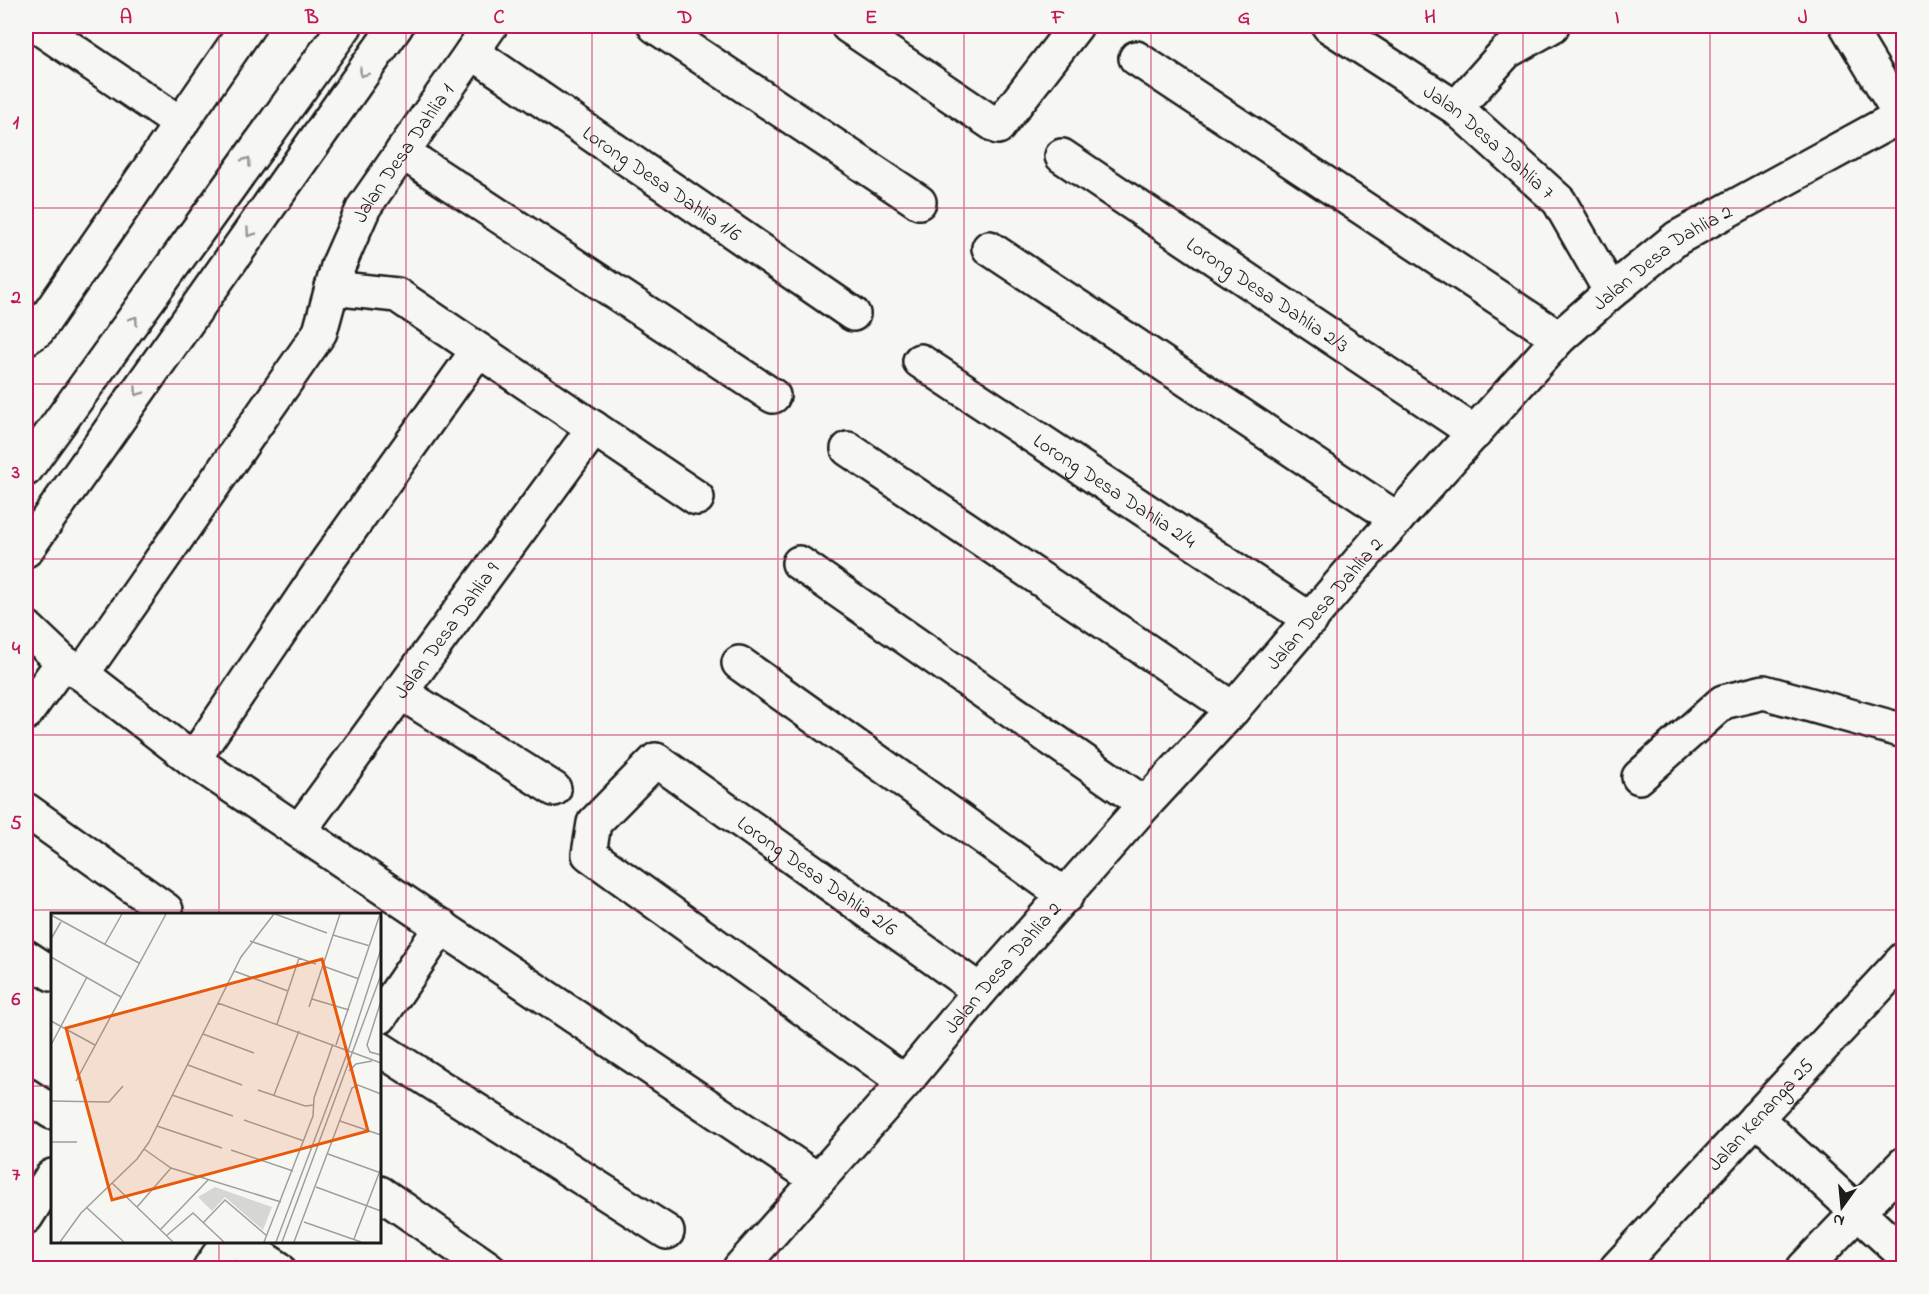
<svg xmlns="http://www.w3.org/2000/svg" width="1929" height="1294" viewBox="0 0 1929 1294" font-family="'Indie Flower',sans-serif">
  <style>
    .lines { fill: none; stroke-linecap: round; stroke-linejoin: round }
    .minor-casing { stroke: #1c1c1c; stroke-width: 38 }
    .minor { stroke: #f6f6f2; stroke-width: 33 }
    .oneway { stroke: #949492 }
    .grid { fill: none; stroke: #c2185b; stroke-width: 1.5; stroke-opacity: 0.55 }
    .labels { text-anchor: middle; stroke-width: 5; stroke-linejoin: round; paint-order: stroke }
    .street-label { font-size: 20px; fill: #1c1c1c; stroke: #f6f6f2 }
    .inset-road { fill: none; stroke: #9f9f9c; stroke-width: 1.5 }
    .view { fill: #e8590c; fill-opacity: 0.15; stroke: #e8590c; stroke-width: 3 }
    .inset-edge { fill: none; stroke: #1c1c1c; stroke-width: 3 }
    .neatline { fill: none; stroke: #c2185b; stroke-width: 2 }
    .grid-label { font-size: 20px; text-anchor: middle; font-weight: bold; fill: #c2185b }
  </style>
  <rect width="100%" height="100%" fill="#f6f6f2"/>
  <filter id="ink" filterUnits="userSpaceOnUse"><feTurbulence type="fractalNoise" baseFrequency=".0167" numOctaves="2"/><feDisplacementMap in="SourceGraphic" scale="12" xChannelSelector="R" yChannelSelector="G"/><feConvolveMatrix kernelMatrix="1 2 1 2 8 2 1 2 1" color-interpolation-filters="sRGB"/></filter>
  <g filter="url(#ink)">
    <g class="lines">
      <!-- minor casing -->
      <g class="minor-casing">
        <g id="minor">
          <path d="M 37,26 L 181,124"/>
          <path d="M 655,26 L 919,202"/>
          <path d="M 848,26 L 998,127 L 1076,26"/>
          <path id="s1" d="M 1329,26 L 1456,108 L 1559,201 L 1611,292"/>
          <path d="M 1847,26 L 1901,116"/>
          <path id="s2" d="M 472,52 L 853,314"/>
          <path d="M 1136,58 L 1559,338"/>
          <path d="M 1456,108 L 1506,52 L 1552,26"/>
          <path d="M 402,152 L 773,396"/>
          <path id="s3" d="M 1062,156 L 1475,433"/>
          <path d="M 989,248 L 1397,519"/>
          <path d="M 332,288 L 397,295 L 697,498"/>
          <path d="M 26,338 L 38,330 L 248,26"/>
          <path id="s4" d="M 920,361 L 1311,620"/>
          <path d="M 848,449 L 1233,709"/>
          <path d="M 26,469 L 345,26"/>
          <path d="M 26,550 L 396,26"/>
          <path d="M 799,563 L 1145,804"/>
          <path d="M 26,627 L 63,662 L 82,674 L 193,760 L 818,1180"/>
          <path d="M 739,663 L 1066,896"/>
          <path id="s5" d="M 82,674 L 320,332 L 338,266 L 364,207 L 490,26"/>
          <path d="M 400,692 L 554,789"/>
          <path d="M 26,713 L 63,662"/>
          <path d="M 193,760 L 329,559 L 478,350"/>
          <path d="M 1639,777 L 1723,702 L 1764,692 L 1904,731"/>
          <path d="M 26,810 L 166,910"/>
          <path id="s6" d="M 299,831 L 594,428"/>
          <path d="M 26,957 L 52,974"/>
          <path d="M 380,1017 L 442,926"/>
          <path d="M 380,1049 L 667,1232"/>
          <path id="s7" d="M 905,1082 L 589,854 L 594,823 L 656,760 L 980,991"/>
          <path d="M 26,1095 L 52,1112"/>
          <path d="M 1756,1118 L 1904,1255"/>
          <path d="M 380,1193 L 488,1268"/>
          <path d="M 26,1217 L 52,1176"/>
          <path d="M 238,1242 L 278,1268"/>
          <path d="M 210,1268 L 228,1242"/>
          <path id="s8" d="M 740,1268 L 905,1082 L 980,991 L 1145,804 L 1233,709 L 1377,541 L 1559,338 L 1611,292 L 1677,238 L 1904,114"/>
          <path id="s9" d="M 1617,1268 L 1904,959"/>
          <path d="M 1804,1268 L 1904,1164"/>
        </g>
      </g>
      <!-- minor -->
      <use href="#minor" class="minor"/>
    </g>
    <!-- one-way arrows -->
    <defs><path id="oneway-chevron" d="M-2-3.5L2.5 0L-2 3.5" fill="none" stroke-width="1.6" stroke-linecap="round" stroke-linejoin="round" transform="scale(1.5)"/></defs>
    <g class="oneway">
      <use href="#oneway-chevron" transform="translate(363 73) rotate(125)"/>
      <use href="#oneway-chevron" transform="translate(247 161) rotate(-54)"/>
      <use href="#oneway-chevron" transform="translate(250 233) rotate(125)"/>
      <use href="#oneway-chevron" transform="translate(134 320) rotate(-54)"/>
      <use href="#oneway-chevron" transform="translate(138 392) rotate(125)"/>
    </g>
  </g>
  <!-- grid -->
  <path class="grid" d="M 219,26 L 219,914M 406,26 L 406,1268M 592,26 L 592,1268M 778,26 L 778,1268M 964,26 L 964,1268M 1151,26 L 1151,1268M 1337,26 L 1337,1268M 1523,26 L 1523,1268M 1710,26 L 1710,1268M 26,208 L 1904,208M 26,384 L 1904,384M 26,559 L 1904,559M 26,735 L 1904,735M 26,910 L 1904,910M 26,1086 L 52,1086M 380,1086 L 1904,1086M 219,1242 L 219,1268"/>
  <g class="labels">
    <!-- street labels -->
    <g class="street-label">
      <text dy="7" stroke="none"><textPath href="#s1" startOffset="198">Jalan Desa Dahlia 7</textPath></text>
      <text dy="7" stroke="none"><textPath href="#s5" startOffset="616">Jalan Desa Dahlia 1</textPath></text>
      <text dy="7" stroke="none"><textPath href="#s2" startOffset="231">Lorong Desa Dahlia 1/6</textPath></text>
      <text dy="7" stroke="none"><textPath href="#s8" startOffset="1371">Jalan Desa Dahlia 2</textPath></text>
      <text dy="7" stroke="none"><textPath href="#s3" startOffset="248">Lorong Desa Dahlia 2/3</textPath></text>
      <text dy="7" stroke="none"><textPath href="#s4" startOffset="234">Lorong Desa Dahlia 2/4</textPath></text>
      <text dy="7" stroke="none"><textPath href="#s8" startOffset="885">Jalan Desa Dahlia 2</textPath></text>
      <text dy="7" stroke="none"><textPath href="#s6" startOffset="249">Jalan Desa Dahlia 9</textPath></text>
      <text dy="7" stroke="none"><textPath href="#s7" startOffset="708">Lorong Desa Dahlia 2/6</textPath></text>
      <text dy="7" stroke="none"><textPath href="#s8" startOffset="399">Jalan Desa Dahlia 2</textPath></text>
      <text dy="7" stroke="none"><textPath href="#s9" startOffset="210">Jalan Kenanga 25</textPath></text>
    </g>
  </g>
  <!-- overview -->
  <g transform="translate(51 913)">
    <rect width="330" height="330" fill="#f6f6f2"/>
    <path d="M 164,274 L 221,294 L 212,317 L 174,284 L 161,298 L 147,284 Z" fill="#d6d6d2"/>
    <path class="inset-road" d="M 224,1 L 276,20M 0,2 L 88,50M 282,22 L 319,33M 0,26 L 11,7M 199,28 L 265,51M 54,31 L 71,1M 0,44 L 70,84M 272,53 L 308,66M 183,58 L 237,78M 261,86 L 298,97M 330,88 L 316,132 L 319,139 L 330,142M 167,90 L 330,150M 258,94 L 289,1M 0,108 L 44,132M 226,111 L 248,45M 152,121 L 203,140M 0,132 L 36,64M 285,132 L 329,1M 137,152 L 191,172M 298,158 L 305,151 L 321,148M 25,168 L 115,1M 207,177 L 254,193 L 263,192M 121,182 L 182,203M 223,182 L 248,118M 0,188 L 58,189 L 72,173M 193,207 L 253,228M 289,208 L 330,222M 106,213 L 171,235M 0,229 L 26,229M 93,236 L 120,255 L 230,289M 180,237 L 242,258M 277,241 L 330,260M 61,270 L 122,329M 265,274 L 330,298M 35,294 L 73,329M 86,294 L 120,255M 253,309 L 310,329M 152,310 L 174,287 L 216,323M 109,317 L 157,267M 115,323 L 142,300 L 173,329M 303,326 L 330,255M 9,329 L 30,300 L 86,246 L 98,229 L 190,44 L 223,1M 213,329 L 262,203 L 263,185 L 282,131M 225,329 L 297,138 L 330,36M 231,329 L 330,62M 243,329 L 301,175 L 307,172 L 330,181"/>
    <path class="view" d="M 271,46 L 317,218 L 61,287 L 15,115 Z"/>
    <rect width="330" height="330" class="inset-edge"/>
  </g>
  <!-- margin -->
  <rect width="1929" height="1294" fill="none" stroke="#f6f6f2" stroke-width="66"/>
  <!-- north arrow -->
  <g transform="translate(1842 1207) rotate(195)" stroke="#f6f6f2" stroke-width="4.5" paint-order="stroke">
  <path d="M0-4.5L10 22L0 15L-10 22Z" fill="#1c1c1c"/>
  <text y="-9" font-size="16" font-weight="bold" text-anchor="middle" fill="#1c1c1c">N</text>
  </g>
  <rect x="33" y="33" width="1863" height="1228" class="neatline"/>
  <g class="grid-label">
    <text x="126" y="23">A</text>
    <text x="312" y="23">B</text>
    <text x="499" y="23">C</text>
    <text x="685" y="23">D</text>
    <text x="871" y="23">E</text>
    <text x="1058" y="23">F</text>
    <text x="1244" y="23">G</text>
    <text x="1430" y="23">H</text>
    <text x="1617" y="23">I</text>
    <text x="1803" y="23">J</text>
    <text x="16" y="128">1</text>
    <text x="16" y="303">2</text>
    <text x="16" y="478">3</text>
    <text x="16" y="654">4</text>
    <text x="16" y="829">5</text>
    <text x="16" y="1005">6</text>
    <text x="16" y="1180">7</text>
  </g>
</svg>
